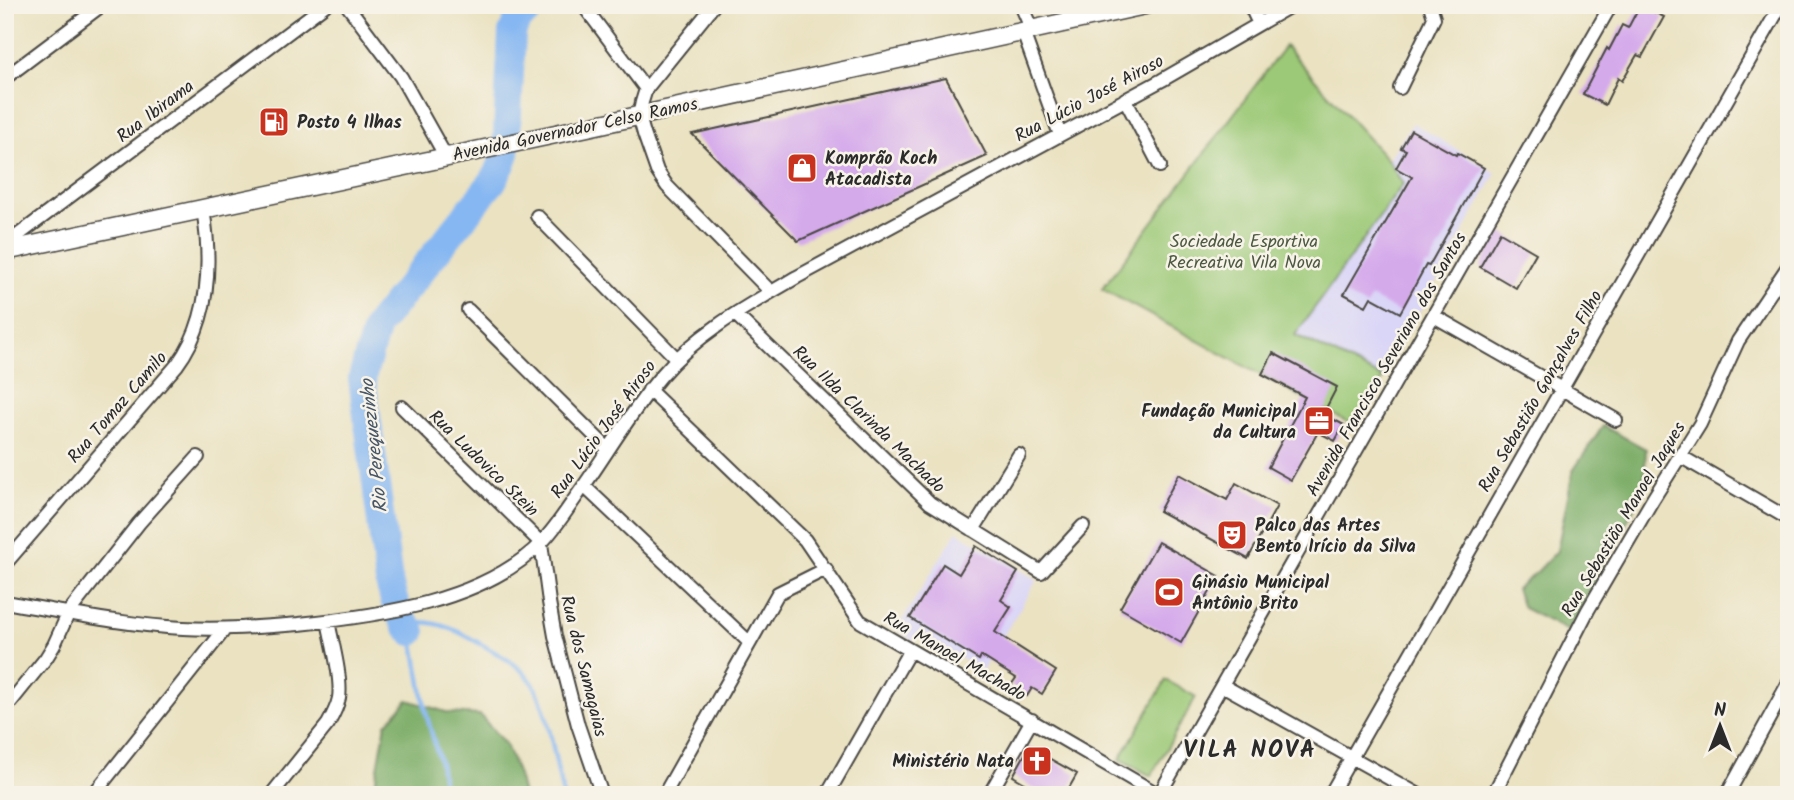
<svg xmlns="http://www.w3.org/2000/svg" width="1794" height="800" viewBox="0 0 1794 800" font-family="Kalam,sans-serif">
  <style>
    .built { fill: #dad6f7 }
    .green { fill: #9cc977; stroke: #647a51; stroke-width: 2 }
    .forest { fill: #7dad68; stroke: #546c4a; stroke-width: 2 }
    .lines { fill: none; stroke-linecap: round; stroke-linejoin: round }
    .stream { stroke: #86b7f2; stroke-width: 4.5 }
    .river { stroke: #86b7f2; stroke-width: 28 }
    .building { fill: #d5aaeb }
    .street-casing { stroke: #484642; stroke-width: 16 }
    .secondary-casing { stroke: #484642; stroke-width: 21 }
    .street { stroke: #fff; stroke-width: 12 }
    .secondary { stroke: #fff; stroke-width: 18 }
    .labels { text-anchor: middle; stroke-width: 5; stroke-linejoin: round; paint-order: stroke }
    .street-label { font-size: 18px; fill: #2b2b2b; stroke: #f7f3e8 }
    .poi-label { font-size: 18px; font-weight: bold; fill: #2b2b2b; stroke: #f7f3e8; text-anchor: start }
    .park-label { font-size: 18px; fill: #4d5a42; stroke: #f7f3e8 }
    .water-label { font-size: 19px; font-style: italic; fill: #465567; stroke: #f7f3e8 }
    .district-label { font-size: 24px; font-weight: bold; letter-spacing: 2px; fill: #2b2b2b; stroke: #f7f3e8 }
  </style>
  <rect width="100%" height="100%" fill="#f7f3e8"/>
  <filter id="ink" filterUnits="userSpaceOnUse"><feTurbulence type="fractalNoise" baseFrequency=".0143" numOctaves="2"/><feDisplacementMap in="SourceGraphic" scale="14" xChannelSelector="R" yChannelSelector="G"/><feConvolveMatrix kernelMatrix="1 2 1 2 8 2 1 2 1" color-interpolation-filters="sRGB"/></filter>
  <filter id="wash" filterUnits="userSpaceOnUse"><feTurbulence type="fractalNoise" baseFrequency=".00686" numOctaves="4" result="noise"/><feDisplacementMap in="SourceGraphic" scale="28" xChannelSelector="R" yChannelSelector="G"/><feGaussianBlur stdDeviation="1.57" result="paint"/><feColorMatrix in="noise" values="0 0 0 0 0 0 0 0 0 0 0 0 0 0 0 0 0 1.4 0 .05"/><feComposite in="paint" operator="in"/></filter>
  <g filter="url(#wash)">
    <rect width="100%" height="100%" fill="#eae2c1"/>
    <!-- built -->
    <path class="built" d="M 1413,123 L 1496,173 L 1383,378 L 1295,335 L 1403,184 L 1388,160 Z
      M 957,531 L 1037,580 L 982,671 L 920,633 L 914,641 L 896,630 Z"/>
    <!-- green -->
    <path class="green" d="M 1285,46 L 1388,160 L 1403,184 L 1295,335 L 1383,378 L 1355,426 L 1102,289 Z
      M 1166,680 L 1196,697 L 1151,776 L 1120,759 Z"/>
    <!-- forest -->
    <path class="forest" d="M 1603,426 L 1646,449 L 1644,490 L 1568,631 L 1523,608 L 1516,589 L 1537,572 L 1557,551 L 1573,471 Z
      M 408,700 L 449,713 L 480,715 L 506,745 L 518,775 L 523,795 L 373,795 L 386,724 Z"/>
    <g class="lines">
      <!-- stream -->
      <path class="stream" d="M 445,795 L 440,763 L 426,713 L 412,632 L 419,622 C 441,622 460,632 479,643 C 496,653 515,662 528,677 C 548,698 555,765 563,795"/>
      <!-- river -->
      <path class="river" d="M 412,632 C 398,617 394,601 389,582 L 362,378 L 377,326 L 493,181 L 502,164 L 506,153 L 512,33 L 517,21 L 535,5"/>
    </g>
    <g id="blocks">
      <!-- building -->
      <path class="building" d="M 1640,5 L 1664,17 L 1642,57 L 1637,55 L 1622,81 L 1618,78 L 1605,105 L 1583,94 L 1607,48 L 1609,50 L 1622,25 L 1628,28 Z
        M 946,78 L 987,156 L 798,241 L 692,134 Z
        M 1411,130 L 1456,155 L 1457,153 L 1484,168 L 1429,266 L 1426,265 L 1400,313 L 1371,297 L 1366,306 L 1344,294 L 1412,177 L 1396,168 L 1406,150 L 1401,148 Z
        M 1500,232 L 1536,253 L 1516,288 L 1480,267 Z
        M 1273,353 L 1337,387 L 1323,414 L 1344,425 L 1335,441 L 1318,432 L 1291,480 L 1268,467 L 1305,397 L 1262,374 Z
        M 1179,474 L 1227,500 L 1236,483 L 1277,506 L 1248,559 L 1159,511 Z
        M 1158,542 L 1219,576 L 1181,643 L 1120,608 Z
        M 976,546 L 1018,572 L 1001,600 L 1011,607 L 995,632 L 1056,671 L 1042,694 L 1032,688 L 1027,696 L 1011,685 L 1016,678 L 981,656 L 979,660 L 910,618 L 943,564 L 959,574 Z
        M 1029,747 L 1077,774 L 1065,795 L 1045,795 L 1013,776 Z"/>
    </g>
  </g>
  <g filter="url(#ink)">
    <use href="#blocks" fill-opacity="0" stroke="#484642" stroke-width="2"/>
    <g class="lines">
      <!-- street casing -->
      <g class="street-casing">
        <path id="street" d="M 347,5 L 401,77 L 446,157
          M 583,5 L 646,89
          M 714,5 L 646,89 L 642,102 L 639,116 L 644,134 L 657,171 L 667,186 L 771,292
          M 1021,5 L 1032,30
          M 1250,5 L 1259,24
          M 1023,32 L 1060,135
          M 5,78 L 102,5
          M 1400,88 L 1434,18 L 1430,5
          M 1125,99 L 1160,166
          M 537,216 L 677,359
          M 5,245 L 325,5
          M 468,310 L 608,449
          M 735,314 L 930,503 L 1041,572 L 1083,526
          M 1434,316 L 1616,420
          M 649,390 L 805,540 L 860,621 L 1159,795
          M 402,407 L 541,543 L 549,602 L 555,636 L 578,725 L 602,795
          M 1680,456 L 1789,519
          M 584,486 L 750,643
          M 973,530 L 1019,455
          M 5,564 L 177,365 C 210,320 212,263 203,209
          M 5,602 C 64,612 123,625 183,628 C 222,630 261,627 299,624 C 377,616 483,602 541,543 C 554,530 565,513 576,497 C 605,457 629,414 661,376 C 697,333 749,305 797,277 L 1162,80 L 1292,5
          M 1222,685 L 1419,795
          M 5,709 L 46,658 L 54,645 L 69,612 L 139,523 L 198,457
          M 93,795 L 225,629
          M 271,795 L 328,724 C 333,715 337,708 339,698 C 342,678 332,642 328,621
          M 664,795 L 778,593 L 826,569
          M 827,795 L 910,650
          M 989,795 L 1032,720
          M 1159,795 L 1611,5
          M 1330,795 L 1781,5
          M 1493,795 L 1588,610 L 1653,499 L 1700,424 L 1738,341 L 1789,265
          M 1727,795 L 1789,682"/>
      </g>
      <!-- secondary casing -->
      <g class="secondary-casing">
        <path id="secondary" d="M 5,251 L 551,135 L 1145,5"/>
      </g>
      <!-- street -->
      <use href="#street" class="street"/>
      <!-- secondary -->
      <use href="#secondary" class="secondary"/>
    </g>
  </g>
  <!-- icons -->
  <defs>
    <g id="fuel-square" transform="scale(1.575)"><rect x="-9" y="-9" width="18" height="18" rx="4" fill="#c8321e" stroke="#f7f3e8"/><path d="M-5.5-6h7V0h2V4h1.3V-2.5L3-4.5l.8-.8L6-3V5H2.5V1h-1V6h-7ZM-4.2-4.7v3.2H.2V-4.7Z" fill="#fff"/></g>
    <g id="shop-square" transform="scale(1.575)"><rect x="-9" y="-9" width="18" height="18" rx="4" fill="#c8321e" stroke="#f7f3e8"/><path d="M-5-2.5h2.3a2.7 3.5 0 0 1 5.4 0H5L5.5 6h-11ZM-1.5-2.5h3a1.5 2.3 0 0 0-3 0Z" fill="#fff"/></g>
    <g id="office-square" transform="scale(1.575)"><rect x="-9" y="-9" width="18" height="18" rx="4" fill="#c8321e" stroke="#f7f3e8"/><path d="M-6-3h4V-5.5h4V-3h4V5H-6ZM-1-4.5V-3h2v-1.5ZM-6 0V1H6V0Z" fill="#fff"/></g>
    <g id="theatre-square" transform="scale(1.575)"><rect x="-9" y="-9" width="18" height="18" rx="4" fill="#c8321e" stroke="#f7f3e8"/><path d="M-5-5.5Q0-4 5-5.5V0Q5 5 0 6Q-5 5-5 0ZM-3.3-2.5H-1v1.5H-3.3ZM1-2.5H3.3v1.5H1ZM-2.8 1Q0 5.5 2.8 1Z" fill="#fff"/></g>
    <g id="stadium-square" transform="scale(1.575)"><rect x="-9" y="-9" width="18" height="18" rx="4" fill="#c8321e" stroke="#f7f3e8"/><path d="M0-5a6.5 5 0 1 0 0 10a6.5 5 0 1 0 0-10ZM-3.5-1.8h7v3.6h-7Z" fill="#fff"/></g>
    <g id="church-square" transform="scale(1.575)"><rect x="-9" y="-9" width="18" height="18" rx="4" fill="#c8321e" stroke="#f7f3e8"/><path d="M-1.2-6h2.4v3.5h3.3v2.4h-3.3V6h-2.4V-.1h-3.3v-2.4h3.3Z" fill="#fff"/></g>
  </defs>
  <g fill-rule="evenodd">
    <use href="#fuel-square" x="274" y="122"/>
    <use href="#shop-square" x="802" y="168"/>
    <use href="#office-square" x="1319" y="421"/>
    <use href="#theatre-square" x="1232" y="535"/>
    <use href="#stadium-square" x="1169" y="592"/>
    <use href="#church-square" x="1037" y="761"/>
  </g>
  <g class="labels">
    <!-- street labels -->
    <g class="street-label">
      <text transform="translate(1089 98) rotate(-28)" y="6">Rua Lúcio José Airoso</text>
      <text transform="translate(155 111) rotate(-37)" y="6">Rua Ibirama</text>
      <text transform="translate(575 129) rotate(-12)" y="6">Avenida Governador Celso Ramos</text>
      <text transform="translate(1386 364) rotate(-60)" y="6">Avenida Francisco Severiano dos Santos</text>
      <text transform="translate(1540 391) rotate(-60)" y="6">Rua Sebastião Gonçalves Filho</text>
      <text transform="translate(117 407) rotate(-49)" y="6">Rua Tomaz Camilo</text>
      <text transform="translate(869 419) rotate(44)" y="6">Rua Ilda Clarinda Machado</text>
      <text transform="translate(603 429) rotate(-54)" y="6">Rua Lúcio José Airoso</text>
      <text transform="translate(484 463) rotate(44)" y="6">Rua Ludovico Stein</text>
      <text transform="translate(1623 519) rotate(-59)" y="6">Rua Sebastião Manoel Jaques</text>
      <text transform="translate(955 656) rotate(30)" y="6">Rua Manoel Machado</text>
      <text transform="translate(584 666) rotate(76)" y="6">Rua dos Samagaias</text>
    </g>
    <!-- poi labels -->
    <g class="poi-label">
      <text x="297" y="128">Posto 4 Ilhas</text>
      <text x="825" y="164">Komprão Koch<tspan x="825" dy="21">Atacadista</tspan></text>
      <text x="1296" y="417" text-anchor="end">Fundação Municipal<tspan x="1296" dy="21">da Cultura</tspan></text>
      <text x="1255" y="531">Palco das Artes<tspan x="1255" dy="21">Bento Irício da Silva</tspan></text>
      <text x="1192" y="588">Ginásio Municipal<tspan x="1192" dy="21">Antônio Brito</tspan></text>
      <text x="1014" y="767" text-anchor="end">Ministério Nata</text>
    </g>
    <!-- park labels -->
    <g class="park-label">
      <text x="1244" y="247">Sociedade Esportiva<tspan x="1244" dy="21">Recreativa Vila Nova</tspan></text>
    </g>
    <!-- water labels -->
    <g class="water-label">
      <text transform="translate(373 446) rotate(-96)" y="7">Rio Perequezinho</text>
    </g>
    <!-- district labels -->
    <g class="district-label">
      <text x="1250" y="757">VILA NOVA</text>
    </g>
  </g>
  <!-- margin -->
  <rect width="1794" height="800" fill="none" stroke="#f7f3e8" stroke-width="28"/>
  <!-- north arrow -->
  <g transform="translate(1720 726)" stroke="#f7f3e8" stroke-width="5" paint-order="stroke">
  <path d="M0-5L12 26L0 18L-12 26Z" fill="#2b2b2b"/>
  <text y="-10" font-size="19" font-weight="bold" text-anchor="middle" fill="#2b2b2b">N</text>
  </g>
</svg>
